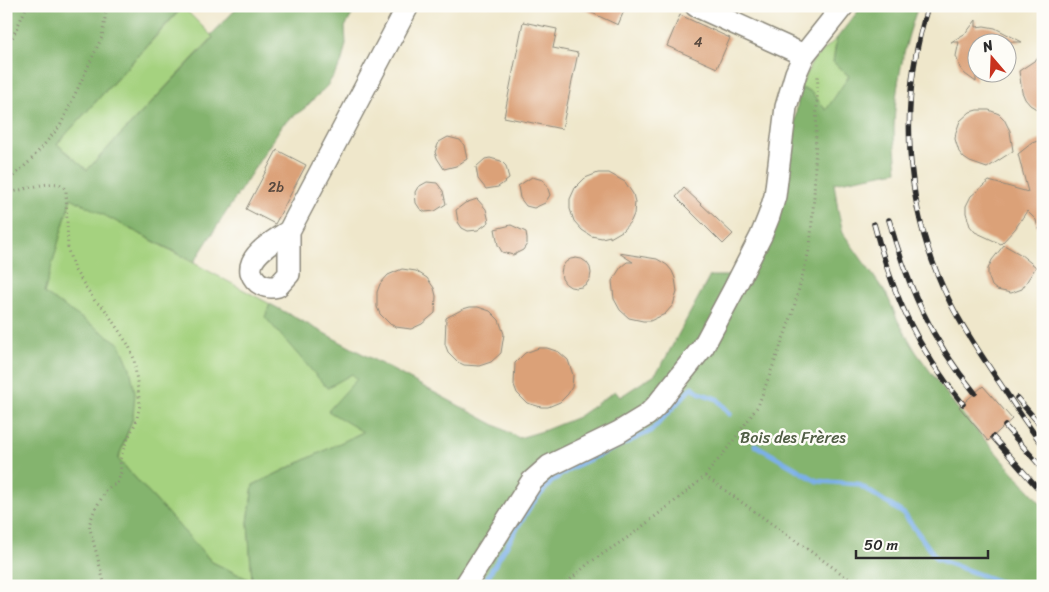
<svg xmlns="http://www.w3.org/2000/svg" width="1049" height="592" viewBox="0 0 1049 592" font-family="Sriracha,sans-serif">
  <style>
    .green { fill: #a5d27f; stroke: #687e55 }
    .forest { fill: #84b46e; stroke: #58704c }
    .lines { fill: none; stroke-linecap: round; stroke-linejoin: round }
    .stream { stroke: #7bb0e9; stroke-width: 5 }
    .building { fill: #dba178 }
    .minor-casing { stroke: #8d897b; stroke-width: 24 }
    .path { stroke: #8d897b; stroke-width: 3; stroke-dasharray: 1 4; stroke-linecap: butt }
    .minor { stroke: #fff; stroke-width: 21 }
    .rail-casing { stroke: #2b2b2b; stroke-width: 5.5 }
    .rail { stroke: #fdfcf7; stroke-width: 4; stroke-dasharray: 11; stroke-linecap: butt }
    .labels { text-anchor: middle; stroke-width: 5; stroke-linejoin: round; paint-order: stroke }
    .number-label { font-size: 14px; fill: #57483e }
    .park-label { font-size: 16px; fill: #505d44; stroke: #fdfcf7 }
  </style>
  <rect width="100%" height="100%" fill="#fdfcf7"/>
  <filter id="ink" filterUnits="userSpaceOnUse"><feTurbulence type="fractalNoise" baseFrequency=".02" numOctaves="2"/><feDisplacementMap in="SourceGraphic" scale="10" xChannelSelector="R" yChannelSelector="G"/><feConvolveMatrix kernelMatrix="1 2 1 2 8 2 1 2 1" color-interpolation-filters="sRGB"/></filter>
  <filter id="wash" filterUnits="userSpaceOnUse"><feTurbulence type="fractalNoise" baseFrequency=".0096" numOctaves="4" result="noise"/><feDisplacementMap in="SourceGraphic" scale="20" xChannelSelector="R" yChannelSelector="G"/><feGaussianBlur stdDeviation="1.12" result="paint"/><feColorMatrix in="noise" values="0 0 0 0 0 0 0 0 0 0 0 0 0 0 0 0 0 1.4 0 .05"/><feComposite in="paint" operator="in"/></filter>
  <g filter="url(#wash)">
    <rect width="100%" height="100%" fill="#efe7cb"/>
    <!-- green -->
    <path class="green" d="M 183,7 L 213,37 L 87,170 L 57,144 Z
      M 837,38 L 833,62 L 849,76 L 826,111 L 810,91 L 800,88 L 813,60 Z
      M 71,197 L 270,304 L 266,317 L 353,374 L 357,380 L 363,432 L 253,485 L 248,523 L 252,581 L 212,562 L 118,459 L 133,417 L 44,293 Z"/>
    <!-- forest -->
    <path class="forest" d="M 6,6 L 183,6 L 57,144 L 87,170 L 213,38 L 211,35 L 239,6 L 357,6 L 345,27 L 346,44 L 341,64 L 327,86 L 305,108 L 283,124 L 194,262 L 71,198 L 44,293 L 120,344 L 130,368 L 135,393 L 133,417 L 118,459 L 212,562 L 252,581 L 248,523 L 253,485 L 363,432 L 328,411 L 357,379 L 352,374 L 327,388 L 265,317 L 270,304 L 519,438 L 543,431 L 578,417 L 615,391 L 620,397 L 655,374 L 663,363 L 710,276 L 751,276 L 784,190 L 800,88 L 810,91 L 826,110 L 849,76 L 833,62 L 837,38 L 862,6 L 918,6 C 904,46 895,86 894,128 C 894,142 896,157 897,171 L 834,183 L 838,210 L 843,233 L 887,295 L 898,321 L 916,352 L 957,408 L 1043,506 L 1043,586 L 6,586 Z"/>
    <g class="lines">
      <!-- stream -->
      <path class="stream" d="M 755,445 L 817,481 L 858,484 L 904,514 L 937,559 L 1011,586
        M 482,586 L 531,505 L 552,481 L 571,468 L 651,431 L 692,387 L 700,393 L 717,399 L 730,414"/>
    </g>
    <g id="blocks">
      <!-- building -->
      <path class="building" d="M 577,6 L 626,6 L 618,25 Z
        M 680,15 L 730,38 L 717,68 L 667,46 Z
        M 976,20 L 976,27 L 984,26 L 995,28 L 1022,42 L 976,42 L 976,82 L 965,74 L 960,68 L 956,56 L 959,42 L 951,42 L 966,33 Z
        M 523,22 L 557,29 L 553,48 L 578,53 L 562,129 L 504,117 Z
        M 1043,55 L 1043,113 L 1030,105 L 1025,99 L 1022,92 L 1019,71 Z
        M 977,110 L 989,110 L 999,114 L 1004,119 L 1010,131 L 1013,151 L 987,168 L 970,162 L 964,158 L 959,152 L 955,139 L 956,132 L 960,121 L 970,112 Z
        M 448,137 L 460,140 L 464,145 L 467,159 L 456,166 L 444,169 L 437,158 L 435,152 L 439,142 Z
        M 1043,139 L 1043,228 L 1038,229 L 1036,220 L 1027,211 L 1015,229 L 1001,244 L 975,232 L 970,226 L 966,213 L 966,206 L 971,196 L 989,181 L 1028,192 L 1018,154 L 1032,143 Z
        M 277,150 L 306,165 L 275,224 L 246,209 Z
        M 490,158 L 501,161 L 506,166 L 509,179 L 498,187 L 486,189 L 478,179 L 476,167 L 485,159 Z
        M 598,173 L 609,173 L 625,182 L 633,194 L 635,202 L 634,214 L 631,221 L 622,231 L 610,238 L 610,236 L 602,238 L 591,236 L 582,230 L 574,221 L 570,209 L 570,199 L 575,188 L 585,178 Z
        M 532,177 L 543,180 L 547,186 L 550,195 L 545,203 L 534,208 L 526,206 L 520,198 L 518,186 Z
        M 427,182 L 437,183 L 443,191 L 446,204 L 435,211 L 425,212 L 420,209 L 416,203 L 415,192 L 418,187 Z
        M 684,188 L 733,234 L 723,244 L 676,197 Z
        M 477,199 L 486,209 L 489,222 L 478,230 L 468,231 L 462,228 L 458,222 L 456,210 L 465,203 Z
        M 511,225 L 526,232 L 527,239 L 527,244 L 523,250 L 513,255 L 502,252 L 498,245 L 495,229 Z
        M 1004,245 L 1020,254 L 1036,267 L 1022,289 L 1011,293 L 997,290 L 992,286 L 988,275 L 988,269 L 992,260 Z
        M 619,253 L 657,259 L 667,265 L 672,271 L 675,278 L 677,292 L 673,305 L 665,314 L 650,321 L 643,321 L 629,318 L 620,310 L 614,299 L 612,281 L 621,267 L 627,262 L 633,262 Z
        M561 273a15 15 0 1 1 30 0a15 15 0 1 1-30 0Z
        M 402,269 L 416,271 L 427,278 L 434,288 L 436,296 L 435,313 L 422,324 L 411,329 L 396,327 L 390,324 L 380,314 L 377,307 L 377,292 L 380,284 L 388,275 Z
        M 470,307 L 478,307 L 490,311 L 499,320 L 504,334 L 501,353 L 491,362 L 479,366 L 464,365 L 458,362 L 448,352 L 445,344 L 446,318 L 463,309 Z
        M 539,348 L 547,348 L 559,352 L 568,360 L 573,375 L 572,387 L 568,394 L 560,402 L 548,407 L 541,407 L 527,403 L 517,393 L 514,385 L 515,363 L 525,353 Z
        M 983,386 L 1012,419 L 988,441 L 959,407 Z"/>
    </g>
  </g>
  <g filter="url(#ink)">
    <use href="#blocks" fill-opacity="0" stroke="#8d897b" stroke-width="1"/>
    <g class="lines">
      <!-- minor casing -->
      <g class="minor-casing">
        <path id="minor" d="M 696,6 L 804,55
          M 289,231 L 289,274 L 278,286 C 266,289 255,284 251,272 C 248,254 276,240 289,231 L 408,6
          M 465,586 L 532,481 L 549,466 L 619,432 L 647,415 L 656,406 L 703,347 L 733,291 L 761,236 L 769,216 L 775,196 L 786,107 L 796,73 L 804,55 L 843,6"/>
      </g>
      <!-- path -->
      <path class="path" d="M 6,51 L 27,6
        M 6,183 L 29,162 L 60,126 L 102,37 L 107,6
        M 6,194 C 17,191 52,180 61,185 C 64,187 65,189 66,191 L 68,250 L 74,269 L 95,301 L 104,308 L 129,346 L 134,359 L 140,405 L 136,422 L 125,445 L 120,460 L 121,472 L 117,484 L 111,486 L 106,491 L 95,509 L 89,525 L 105,586
        M 705,476 L 859,586
        M 563,586 L 589,563 L 630,536 L 689,490 L 705,476 L 731,444 L 758,406 L 792,315 L 810,247 L 814,197 L 818,73"/>
      <!-- minor -->
      <use href="#minor" class="minor"/>
      <!-- rail casing -->
      <g class="rail-casing">
        <path id="rail" d="M 928,6 C 898,102 904,208 948,298 C 961,326 979,351 995,376 C 1011,399 1025,423 1043,445
          M 889,220 C 908,286 930,339 975,393
          M 874,224 C 892,293 917,349 963,404
          M 1017,398 L 1043,428
          M 1005,426 L 1043,469
          M 993,437 L 1043,494"/>
      </g>
      <!-- rail -->
      <use href="#rail" class="rail"/>
    </g>
  </g>
  <g class="labels">
    <!-- number labels -->
    <g class="number-label">
      <text x="698" y="47">4</text>
      <text x="276" y="192">2b</text>
    </g>
    <!-- park labels -->
    <g class="park-label">
      <text x="793" y="443">Bois des Frères</text>
    </g>
  </g>
  <!-- margin -->
  <rect width="1049" height="592" fill="none" stroke="#fdfcf7" stroke-width="25"/>
  <!-- north arrow -->
  <g transform="translate(992 58) rotate(341)"><circle r="24" fill="#fdfcf7" stroke="#a9a8a5"/>
  <path d="M0-4L9 19L0 12L-9 19Z" fill="#c8321e"/>
  <text y="-8" font-size="14" font-weight="bold" text-anchor="middle" fill="#2b2b2b">N</text>
  </g>
  <!-- scale -->
  <path d="M856 550v8h132v-8" fill="none" stroke="#2b2b2b" stroke-width="2.5"/>
  <text x="864" y="550" font-size="15" fill="#2b2b2b" stroke="#fdfcf7" stroke-width="4" paint-order="stroke">50 m</text>
</svg>
